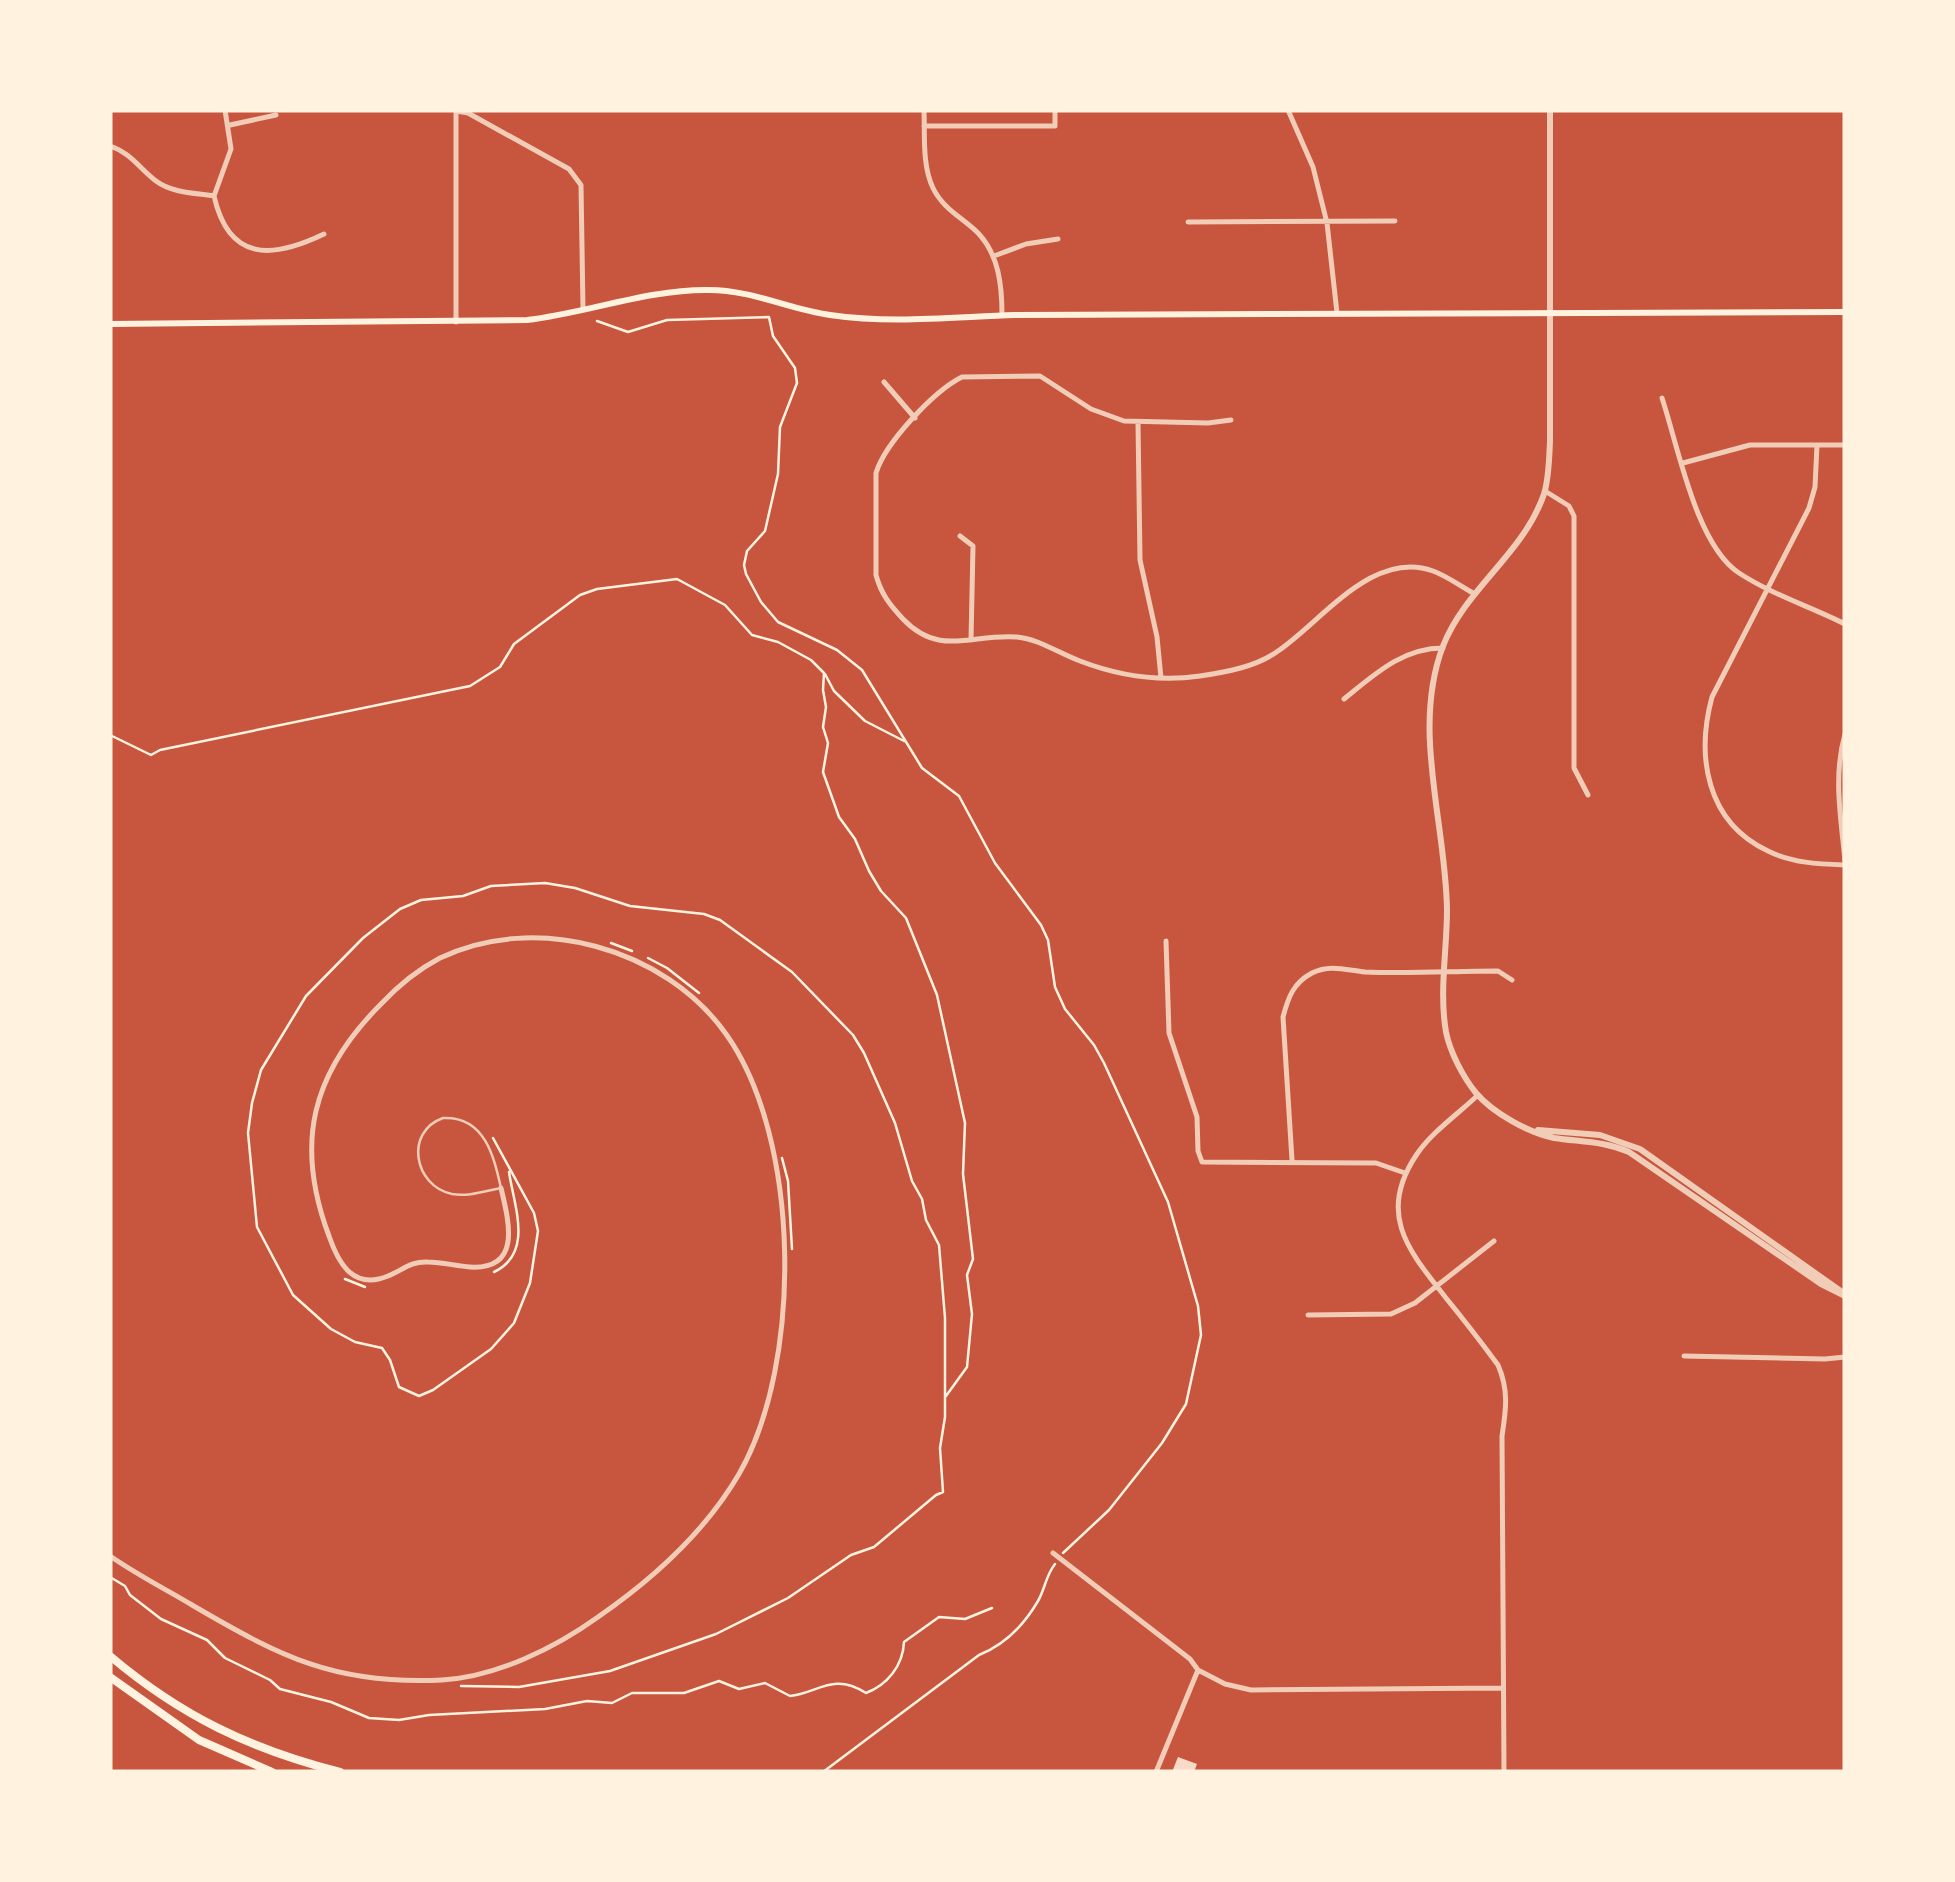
<svg xmlns="http://www.w3.org/2000/svg" width="1955" height="1882" viewBox="0 0 1955 1882" font-family="'Space Grotesk',sans-serif">
  <style>
    .building { fill: #f7dbc8 }
    .lines { fill: none; stroke-linecap: round; stroke-linejoin: round }
    .path { stroke: #fff3e0; stroke-width: 2.5 }
    .service { stroke: #f1ccb7; stroke-width: 2.5 }
    .minor { stroke: #f1ccb7; stroke-width: 5 }
    .tertiary { stroke: #f1ccb7; stroke-width: 6 }
    .secondary { stroke: #fff3e0; stroke-width: 6 }
    .primary { stroke: #fff3e0; stroke-width: 8 }
  </style>
  <rect width="100%" height="100%" fill="#c8553d"/>
  <!-- building -->
  <path class="building" d="M 1178,1757 L 1197,1764 L 1194,1772 L 1172,1772 Z"/>
  <g class="lines">
    <!-- path -->
    <path class="path" d="M 597,321 L 628,332 L 667,320 L 769,317 L 773,336 L 795,368 L 797,383 L 780,427 L 778,474 L 765,531 L 747,551 L 744,565 L 746,574 L 761,602 L 778,622 L 837,650 L 862,670 L 922,768 L 959,796 L 995,863 L 1041,925 L 1048,940 L 1055,987 L 1065,1009 L 1094,1045 L 1104,1063 L 1168,1202 L 1198,1306 L 1201,1335 L 1186,1404 L 1162,1443 L 1109,1510 L 1063,1553
      M 825,674 L 834,691 L 865,721 L 904,741
      M 110,735 L 151,755 L 160,750 L 470,686 L 500,667 L 514,644 L 580,595 L 597,589 L 677,579 L 725,605 L 752,635 L 778,642 L 811,660 L 824,673 L 823,690 L 826,707 L 823,727 L 828,743 L 823,772 L 839,817 L 855,839 L 869,871 L 881,891 L 906,918 L 937,995 L 965,1123 L 963,1174 L 973,1259 L 967,1275 L 972,1314 L 967,1367 L 946,1396
      M 611,943 L 632,951
      M 648,958 L 667,968 L 699,993
      M 782,1158 L 788,1181 L 792,1249
      M 494,1272 C 534,1253 514,1206 509,1172
      M 345,1279 L 365,1287
      M 110,1577 L 125,1586 L 130,1595 L 161,1619 L 207,1640 L 225,1658 L 270,1680 L 280,1689 L 331,1702 L 369,1718 L 399,1720 L 429,1715 L 545,1709 L 587,1701 L 612,1703 L 632,1693 L 684,1693 L 719,1681 L 739,1689 L 765,1683 L 790,1696 C 818,1693 833,1672 866,1693 C 887,1685 903,1666 904,1642 L 939,1617 L 965,1619 L 992,1608
      M 461,1686 L 519,1687 L 610,1671 L 716,1634 L 788,1598 L 851,1555 L 874,1547 L 936,1495 L 943,1492 L 940,1448 L 945,1417 L 945,1318 L 939,1245 L 926,1220 L 922,1199 L 912,1181 L 895,1123 L 864,1053 L 853,1035 L 792,972 L 720,920 L 704,914 L 630,906 L 575,888 L 545,883 L 491,886 L 463,896 L 421,900 L 400,909 L 363,938 L 306,996 L 261,1070 L 252,1103 L 248,1133 L 257,1227 L 293,1295 L 331,1329 L 355,1342 L 382,1348 L 390,1360 L 399,1387 L 419,1396 L 433,1390 L 491,1349 L 514,1323 L 530,1283 L 538,1231 L 534,1213 L 493,1138
      M 823,1772 L 979,1655 C 1004,1645 1024,1625 1038,1601 C 1045,1589 1046,1575 1055,1564"/>
    <!-- service -->
    <path class="service" d="M 443,1118 C 485,1116 494,1157 501,1188 C 485,1191 468,1197 452,1194 C 414,1186 404,1132 443,1118 Z"/>
    <!-- minor -->
    <path class="minor" d="M 225,110 L 231,149 L 214,196 C 229,262 272,259 324,234
      M 924,110 C 925,136 922,165 933,188 C 943,209 963,218 978,233 C 999,255 1002,286 1002,315
      M 1288,110 L 1313,167 L 1327,223 L 1337,313
      M 456,111 L 468,113 L 569,169 L 581,185 L 583,309
      M 230,125 L 276,115
      M 924,126 L 1055,126 L 1055,110
      M 110,146 C 131,153 140,169 156,181 C 172,193 195,193 214,196
      M 1188,222 L 1395,221
      M 994,256 L 1026,244 L 1058,239
      M 456,322 L 456,110
      M 884,382 L 915,418
      M 1662,398 C 1678,446 1696,545 1739,573 C 1771,594 1811,607 1845,624
      M 1231,420 L 1208,423 L 1124,421 L 1091,409 L 1040,376 L 962,377 C 934,391 885,443 876,473 L 876,575 C 881,594 890,605 903,619 C 940,658 973,633 1017,637 C 1039,639 1060,654 1080,661 C 1119,676 1159,682 1200,676 C 1226,672 1256,667 1278,651 C 1322,621 1373,549 1433,571 C 1447,576 1460,586 1473,593
      M 1138,423 L 1140,560 L 1157,637 L 1161,678
      M 1817,445 L 1815,487 L 1809,508 L 1712,697 C 1696,756 1706,822 1768,851 C 1792,863 1819,864 1845,865
      M 1683,463 L 1750,445 L 1845,445
      M 1545,491 L 1569,506 L 1574,516 L 1574,768 L 1588,795
      M 960,536 L 973,546 L 971,640
      M 1344,699 C 1374,675 1402,648 1443,648
      M 1845,734 C 1833,776 1841,818 1845,861
      M 1166,941 L 1169,1033 L 1197,1117 L 1198,1151 L 1202,1162 L 1376,1163 L 1405,1173
      M 1478,1095 C 1458,1114 1432,1132 1417,1154 C 1376,1214 1409,1251 1446,1298 C 1464,1320 1481,1342 1498,1365 C 1509,1390 1506,1410 1502,1436 L 1504,1772
      M 1292,1160 L 1283,1017 C 1288,998 1293,983 1312,973 C 1330,964 1346,970 1365,972 C 1409,974 1454,971 1498,971 L 1512,980
      M 1308,1315 L 1391,1314 L 1415,1303 L 1494,1241
      M 1684,1356 L 1825,1359 L 1845,1357
      M 1053,1553 L 1190,1659 L 1198,1670 L 1225,1684 L 1251,1690 L 1503,1688
      M 110,1556 C 136,1574 165,1589 192,1605 C 281,1657 335,1685 442,1680 C 496,1677 555,1648 598,1617 C 653,1579 705,1532 739,1474 C 803,1363 801,1139 726,1034 C 665,948 536,912 440,958 C 419,969 397,987 381,1004 C 312,1073 294,1143 329,1236 C 339,1265 354,1290 388,1276 C 403,1270 411,1261 428,1262 C 442,1262 456,1266 470,1267 C 522,1270 509,1222 501,1188
      M 1156,1772 L 1198,1670"/>
    <!-- tertiary -->
    <path class="tertiary" d="M 1550,110 L 1550,442 C 1549,459 1549,478 1544,494 C 1524,553 1466,588 1443,646 C 1411,730 1446,823 1447,910 C 1447,950 1439,992 1446,1032 C 1450,1052 1463,1077 1476,1093 C 1493,1113 1529,1133 1554,1138 C 1581,1142 1604,1141 1629,1152 L 1821,1284 L 1845,1296
      M 1538,1130 L 1600,1135 L 1640,1149 L 1842,1292"/>
    <!-- secondary -->
    <path class="secondary" d="M 110,324 L 527,320 C 587,313 648,289 709,290 C 751,290 789,309 830,315 C 891,324 953,317 1015,315 L 1845,312"/>
    <!-- primary -->
    <path class="primary" d="M 110,1656 C 181,1716 250,1749 340,1772
      M 110,1677 L 199,1740 L 272,1772"/>
  </g>
  <!-- border -->
  <rect width="1955" height="1882" fill="none" stroke="#fff3e0" stroke-width="225"/>
</svg>
